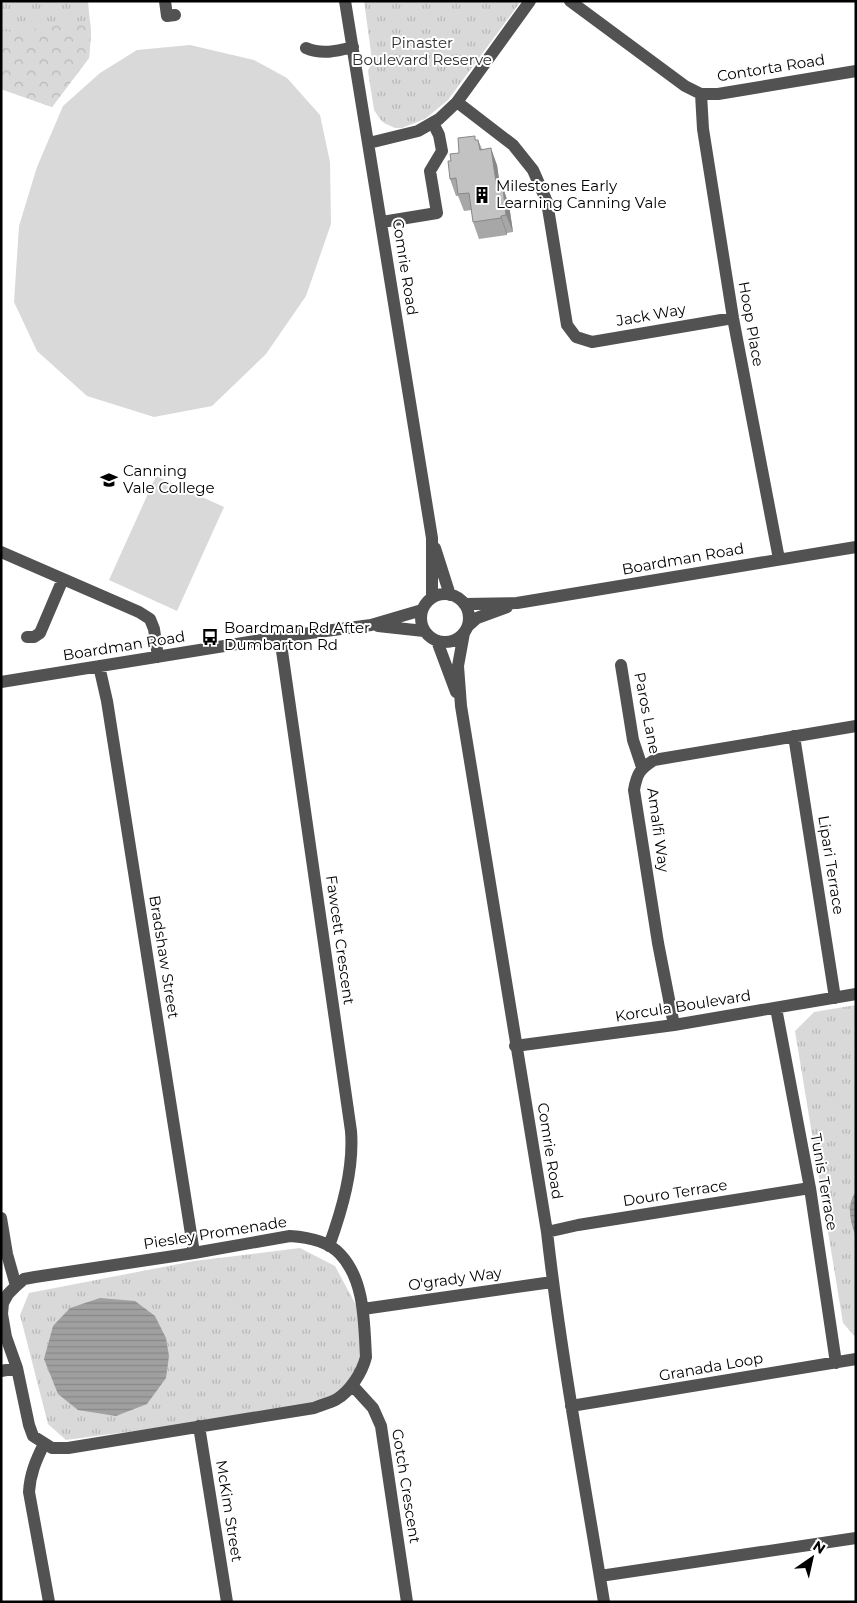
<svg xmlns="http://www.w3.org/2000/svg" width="857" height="1603" viewBox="0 0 857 1603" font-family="Montserrat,sans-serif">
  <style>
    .grass { fill: url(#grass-tufts) }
    .forest { fill: url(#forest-crowns) }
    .garden { fill: #d9d9d9 }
    .water { fill: url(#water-rules) }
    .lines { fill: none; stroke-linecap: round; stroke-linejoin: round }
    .minor { stroke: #525252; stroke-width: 12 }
    .wall { fill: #a7a7a7 }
    .shaded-wall { fill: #888 }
    .building { fill: #c2c2c2; stroke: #888 }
    .labels { text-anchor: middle; stroke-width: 4; stroke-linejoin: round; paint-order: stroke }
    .park-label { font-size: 15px; fill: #303030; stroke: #fff }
    .street-label { font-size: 15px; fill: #000; stroke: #fff }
    .poi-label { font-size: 15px; fill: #000; stroke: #fff; text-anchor: start }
  </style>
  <defs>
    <pattern id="grass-tufts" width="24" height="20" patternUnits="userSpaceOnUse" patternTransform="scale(1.25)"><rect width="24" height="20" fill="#d9d9d9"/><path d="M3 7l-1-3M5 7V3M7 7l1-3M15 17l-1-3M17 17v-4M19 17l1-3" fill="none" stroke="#b8b8b8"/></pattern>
    <pattern id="forest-crowns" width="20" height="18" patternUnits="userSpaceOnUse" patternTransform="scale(1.25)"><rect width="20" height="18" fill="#d9d9d9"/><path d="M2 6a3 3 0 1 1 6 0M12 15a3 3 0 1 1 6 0" fill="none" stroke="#b8b8b8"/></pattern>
    <pattern id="water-rules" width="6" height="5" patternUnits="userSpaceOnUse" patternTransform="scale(1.25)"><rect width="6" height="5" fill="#a0a0a0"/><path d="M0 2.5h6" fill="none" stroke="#888"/></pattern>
  </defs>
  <rect width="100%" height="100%" fill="#fff"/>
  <!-- grass -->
  <path class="grass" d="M 1,1 L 88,1 L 91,34 L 89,58 L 52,107 L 1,89 Z
    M 364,1 L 521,1 L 448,100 L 425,119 L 402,128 L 395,128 L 384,123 L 380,119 L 374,110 L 368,71 L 372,60 Z
    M 856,1005 L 856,1338 L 843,1323 L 795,1031 L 814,1012 Z
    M 300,1248 L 335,1266 L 364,1320 L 364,1367 L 341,1398 L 201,1422 L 66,1440 L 48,1424 L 20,1315 L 29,1293 L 194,1261 Z"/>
  <!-- forest -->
  <path class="forest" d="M 90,20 L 91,34 L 89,58 L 52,107 L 1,89 L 1,31 L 19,32 Z"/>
  <!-- garden -->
  <path class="garden" d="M 190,45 L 254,60 L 287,78 L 320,115 L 330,162 L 331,224 L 306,296 L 266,354 L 212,406 L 154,417 L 87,396 L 37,351 L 14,302 L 19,226 L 37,167 L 63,106 L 100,73 L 137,50 Z
    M 156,476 L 224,507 L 177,611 L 109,580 Z"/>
  <!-- water -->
  <path class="water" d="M 856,1191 L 856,1237 C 850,1222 846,1205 856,1191 Z
    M 100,1298 L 135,1301 L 155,1316 L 166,1338 L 169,1356 L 166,1378 L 147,1404 L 116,1416 L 78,1410 L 58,1394 L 44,1359 L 53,1326 L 70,1308 Z"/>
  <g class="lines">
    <!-- minor -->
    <path class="minor" d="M 165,1 L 167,16 L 175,15
      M 345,1 L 432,538 L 432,598
      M 570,1 L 685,86 L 701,94 L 718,94 L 856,71
      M 306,48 C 322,55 337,51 353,47
      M 701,94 L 703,129 L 733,318 L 779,559
      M 457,102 L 513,145 L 533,170 L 547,202 L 567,325 L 576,337 L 592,342 L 733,318
      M 369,143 L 418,131 L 439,119 L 457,102 L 530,1
      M 382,222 L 437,213 L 430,171 L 442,151 L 439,135 L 433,123
      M 435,548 L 450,595
      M 1,552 L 139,612 L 150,619 L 154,629 L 158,657
      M421 618a24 24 0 1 1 48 0a24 24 0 1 1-48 0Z
      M 464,604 L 517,603 L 856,547
      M 378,626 L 424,631
      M 468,626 L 477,618 L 507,607
      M 464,633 L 458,666 L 461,706 L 547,1232 C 561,1356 584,1479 604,1602
      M 27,637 L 34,637 L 40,633 L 63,579
      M 280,637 L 351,1131 C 354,1169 342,1210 329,1246
      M 437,641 L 456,692
      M 621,665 L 633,740 L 642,767
      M 99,666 L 107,701 L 194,1253
      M 1,682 L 280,637 L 371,625 L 422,610
      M 794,736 L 835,998
      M 776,1008 L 810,1188 L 836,1363
      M 674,1025 L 658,943 L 634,790 C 637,773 640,769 654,760 L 856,726
      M 515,1046 L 674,1025 L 856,994
      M 1,1218 L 7,1254 L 16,1286
      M 547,1232 L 578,1225 L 810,1188
      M 290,1236 C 306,1237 328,1241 340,1254 C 365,1280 364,1323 366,1357 C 362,1373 350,1391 337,1399 C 330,1403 321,1405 314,1408 L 68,1448 L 52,1448 L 33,1436 L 29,1425 L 17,1368 L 6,1337 L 2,1314 L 3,1303 L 8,1294 L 16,1286 L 24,1279 L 35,1277 L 194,1253 Z
      M 363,1309 L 552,1282
      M 1,1371 L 17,1368
      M 352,1385 L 373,1408 L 381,1426 L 407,1602
      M 571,1406 L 856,1359
      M 199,1426 L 227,1602
      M 44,1444 C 36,1460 30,1474 29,1492 L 49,1602
      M 600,1576 L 856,1538"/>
  </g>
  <!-- wall -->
  <path class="wall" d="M 476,140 L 478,140 L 482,149 L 497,165 L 500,188 L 503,188 L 509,205 L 513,232 L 507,233 L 507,235 L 479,239 L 473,222 L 472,210 L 464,211 L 458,196 L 456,196 L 450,179 L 451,161 Z"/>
  <!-- shaded-wall -->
  <path class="shaded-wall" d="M 491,148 L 497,165 L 503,206 L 497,189 Z
    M 503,188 L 509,205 L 513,232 L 506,215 Z
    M 501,216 L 507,233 L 507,235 L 501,218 Z"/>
  <!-- building -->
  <path class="building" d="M 475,136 L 475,140 L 478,140 L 480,150 L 491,148 L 497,189 L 503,188 L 506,215 L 501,216 L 501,218 L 473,222 L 469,193 L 458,194 L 456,178 L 450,179 L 448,161 L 451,161 L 450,154 L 459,153 L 458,138 Z"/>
  <!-- icons -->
  <defs>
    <g id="building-bare" transform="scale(1.35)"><path d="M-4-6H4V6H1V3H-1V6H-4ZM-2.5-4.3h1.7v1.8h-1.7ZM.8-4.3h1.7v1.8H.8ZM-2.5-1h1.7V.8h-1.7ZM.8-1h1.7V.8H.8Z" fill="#000" stroke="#fff" stroke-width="2.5" paint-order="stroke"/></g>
    <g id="school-bare" transform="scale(1.35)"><path d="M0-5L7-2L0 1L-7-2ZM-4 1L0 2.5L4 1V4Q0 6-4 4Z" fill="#000" stroke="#fff" stroke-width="2.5" paint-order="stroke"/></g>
    <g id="bus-bare" transform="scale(1.35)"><path d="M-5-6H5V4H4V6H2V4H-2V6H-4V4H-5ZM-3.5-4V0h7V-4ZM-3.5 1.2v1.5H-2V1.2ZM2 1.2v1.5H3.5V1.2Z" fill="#000" stroke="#fff" stroke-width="2.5" paint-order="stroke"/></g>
  </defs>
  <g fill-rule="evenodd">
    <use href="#building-bare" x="482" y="195"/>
    <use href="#school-bare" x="109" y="480"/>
    <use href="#bus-bare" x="210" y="637"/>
  </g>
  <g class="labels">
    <!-- park labels -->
    <g class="park-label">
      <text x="422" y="48">Pinaster<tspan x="422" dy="17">Boulevard Reserve</tspan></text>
    </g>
    <!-- street labels -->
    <g class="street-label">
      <text transform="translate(771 68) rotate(-9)" y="5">Contorta Road</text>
      <text transform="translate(405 267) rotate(81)" y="5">Comrie Road</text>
      <text transform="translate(651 315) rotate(-10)" y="5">Jack Way</text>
      <text transform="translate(751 324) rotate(80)" y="5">Hoop Place</text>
      <text transform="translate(683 559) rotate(-10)" y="5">Boardman Road</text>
      <text transform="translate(124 646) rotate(-9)" y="5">Boardman Road</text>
      <text transform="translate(647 713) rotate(79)" y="5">Paros Lane</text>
      <text transform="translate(658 830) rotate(82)" y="5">Amalfi Way</text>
      <text transform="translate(831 865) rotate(81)" y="5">Lipari Terrace</text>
      <text transform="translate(340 940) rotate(82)" y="5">Fawcett Crescent</text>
      <text transform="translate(164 957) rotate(81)" y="5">Bradshaw Street</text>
      <text transform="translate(683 1006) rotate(-9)" y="5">Korcula Boulevard</text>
      <text transform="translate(550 1151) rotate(81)" y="5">Comrie Road</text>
      <text transform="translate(824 1182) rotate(80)" y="5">Tunis Terrace</text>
      <text transform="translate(675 1193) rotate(-9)" y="5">Douro Terrace</text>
      <text transform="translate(215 1233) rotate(-9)" y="5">Piesley Promenade</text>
      <text transform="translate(455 1279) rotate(-8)" y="5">O'grady Way</text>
      <text transform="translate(711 1367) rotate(-10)" y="5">Granada Loop</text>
      <text transform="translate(406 1486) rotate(81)" y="5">Gotch Crescent</text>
      <text transform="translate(229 1511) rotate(81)" y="5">McKim Street</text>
    </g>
    <!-- poi labels -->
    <g class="poi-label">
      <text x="496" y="191">Milestones Early<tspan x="496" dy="17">Learning Canning Vale</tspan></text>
      <text x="123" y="476">Canning<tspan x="123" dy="17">Vale College</tspan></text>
      <text x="224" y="633">Boardman Rd After<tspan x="224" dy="17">Dumbarton Rd</tspan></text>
    </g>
  </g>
  <!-- border -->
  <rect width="857" height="1603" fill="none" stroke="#000000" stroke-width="5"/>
  <!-- north arrow -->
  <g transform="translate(812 1558) rotate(34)" stroke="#ffffff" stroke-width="4" paint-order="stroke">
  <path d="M0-4L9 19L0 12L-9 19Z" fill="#000000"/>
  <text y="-8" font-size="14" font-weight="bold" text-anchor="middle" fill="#000000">N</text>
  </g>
</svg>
